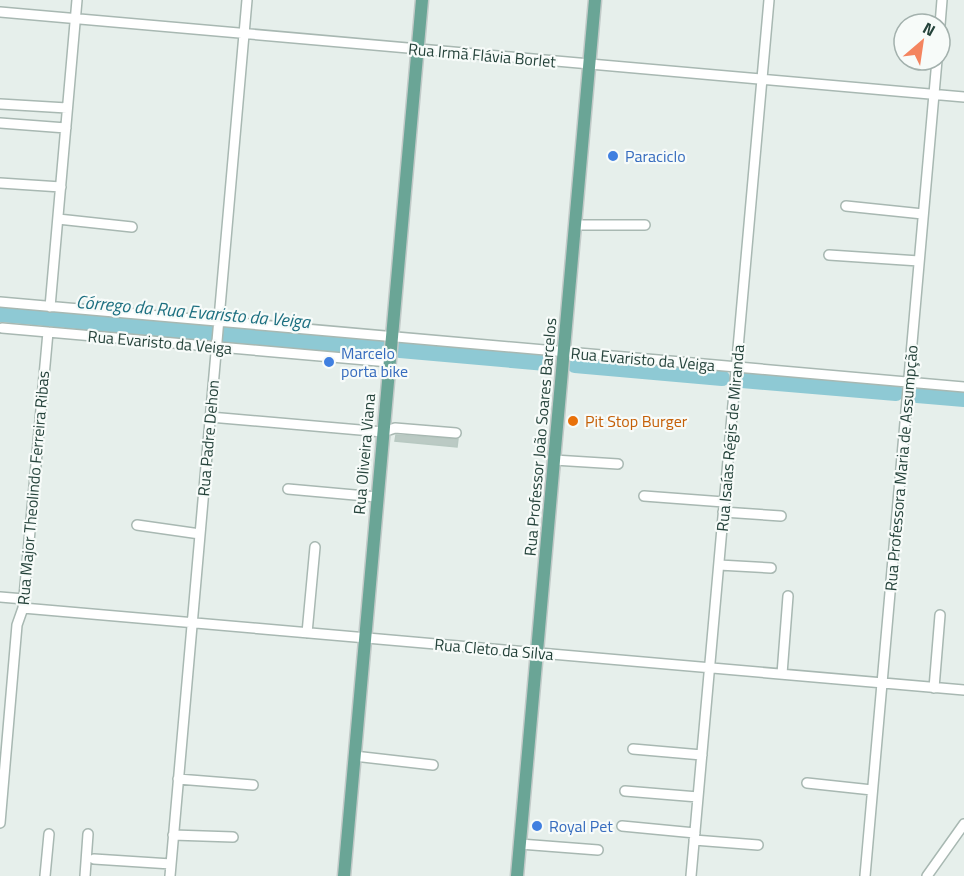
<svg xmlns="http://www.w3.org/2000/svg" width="964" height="876" viewBox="0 0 964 876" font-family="'Titillium Web',sans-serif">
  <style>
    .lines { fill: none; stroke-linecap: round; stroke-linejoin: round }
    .river { stroke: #8ec9d4; stroke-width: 16 }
    .building { fill: #bbcac4; stroke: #b8c9c2; stroke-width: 1.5 }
    .minor-casing { stroke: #a8b8b2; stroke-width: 12 }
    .major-casing { stroke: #c2cac8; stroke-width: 15 }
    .minor { stroke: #fff; stroke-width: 9 }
    .major { stroke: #6aa596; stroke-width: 12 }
    .shop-dot { fill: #3f7fe0; stroke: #f7fbf9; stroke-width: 2 }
    .food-dot { fill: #e8710a; stroke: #f7fbf9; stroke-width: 2 }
    .labels { text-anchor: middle; stroke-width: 4.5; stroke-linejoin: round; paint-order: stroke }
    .street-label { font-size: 16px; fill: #24423a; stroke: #f7fbf9 }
    .shop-label { font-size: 16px; fill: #366cbe; stroke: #f7fbf9; text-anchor: start }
    .food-label { font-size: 16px; fill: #c56008; stroke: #f7fbf9; text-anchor: start }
    .water-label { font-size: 18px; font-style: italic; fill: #1c6f80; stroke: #f7fbf9 }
  </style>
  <rect width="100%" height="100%" fill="#e6efeb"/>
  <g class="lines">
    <!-- river -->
    <path class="river" d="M 0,314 L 382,349
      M 400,350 L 546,363
      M 575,365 L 722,378
      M 742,380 L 896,393
      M 917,395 L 964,399"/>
  </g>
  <!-- building -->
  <path class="building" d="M 396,435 L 458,439 L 457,447 L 395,441 Z"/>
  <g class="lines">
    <!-- minor casing -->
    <g class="minor-casing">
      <path id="minor" d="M 0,12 L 964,97
        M 940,25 L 942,0
        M 0,104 L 67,108
        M 0,123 L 66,128
        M 0,183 L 61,187
        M 846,206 L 923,214
        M 58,219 L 132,227
        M 575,225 L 645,225
        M 829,255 L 919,261
        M 0,302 L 964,387
        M 50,307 L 77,0
        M 2,328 L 389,362
        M 210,417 L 383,432 L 395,428 L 456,433
        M 554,460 L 618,464
        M 288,489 L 377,497
        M 644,496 L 724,502
        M 723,512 L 781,516
        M 137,525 L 200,534
        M 719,565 L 771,568
        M 0,597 L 24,599
        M 23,608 L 964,690
        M 307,633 L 315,547
        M 782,674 L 788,596
        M 934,688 L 940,615
        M 633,749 L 702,755
        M 354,756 L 433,765
        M 178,779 L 253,785
        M 807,783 L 872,790
        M 625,791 L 698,797
        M 0,823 L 17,625 L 23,608 L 48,332
        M 622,826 L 695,833
        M 173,835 L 233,837
        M 694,840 L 758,845
        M 520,844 L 598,850
        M 94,859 L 171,864
        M 45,876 L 49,834
        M 85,876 L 88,834
        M 170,876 L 247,0
        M 691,876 L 769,0
        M 865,876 L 937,60
        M 927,876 L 964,824"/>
    </g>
    <!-- major casing -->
    <g class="major-casing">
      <path id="major" d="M 344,876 L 422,0
        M 517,876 L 595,0"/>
    </g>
    <!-- minor -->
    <use href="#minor" class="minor"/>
    <!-- major -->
    <use href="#major" class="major"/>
  </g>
  <!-- markers -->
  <g class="shop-dot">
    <circle cx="613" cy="156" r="6"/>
    <circle cx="329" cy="362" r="6"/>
    <circle cx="537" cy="826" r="6"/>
  </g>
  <circle class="food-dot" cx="573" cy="421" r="6"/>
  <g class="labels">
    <!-- street labels -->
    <g class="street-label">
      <text transform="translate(482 55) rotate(5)" y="6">Rua Irmã Flávia Borlet</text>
      <text transform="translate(160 342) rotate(5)" y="6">Rua Evaristo da Veiga</text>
      <text transform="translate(643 359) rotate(5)" y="6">Rua Evaristo da Veiga</text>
      <text transform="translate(540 437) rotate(-85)" y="6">Rua Professor João Soares Barcelos</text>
      <text transform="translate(208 438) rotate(-85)" y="6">Rua Padre Dehon</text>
      <text transform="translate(730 438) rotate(-85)" y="6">Rua Isaías Régis de Miranda</text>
      <text transform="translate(364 454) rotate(-85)" y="6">Rua Oliveira Viana</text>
      <text transform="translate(901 468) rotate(-85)" y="6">Rua Professora Maria de Assumpção</text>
      <text transform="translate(33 488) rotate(-85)" y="6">Rua Major Theolindo Ferreira Ribas</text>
      <text transform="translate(494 649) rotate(5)" y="6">Rua Cleto da Silva</text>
    </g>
    <!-- shop labels -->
    <g class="shop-label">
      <text x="625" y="162">Paraciclo</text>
      <text x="341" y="359">Marcelo<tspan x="341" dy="18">porta bike</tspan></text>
      <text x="549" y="832">Royal Pet</text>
    </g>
    <!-- food labels -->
    <g class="food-label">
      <text x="585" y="427">Pit Stop Burger</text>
    </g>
    <!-- water labels -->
    <g class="water-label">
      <text transform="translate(193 312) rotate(5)" y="6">Córrego da Rua Evaristo da Veiga</text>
    </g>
  </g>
  <!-- north arrow -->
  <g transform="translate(922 42) rotate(29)"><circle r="28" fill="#f7fbf9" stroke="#a3b1ad" stroke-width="1.5"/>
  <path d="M0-4.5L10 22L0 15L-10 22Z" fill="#f4845f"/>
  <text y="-9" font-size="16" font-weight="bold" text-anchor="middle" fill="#24423a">N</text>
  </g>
</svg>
